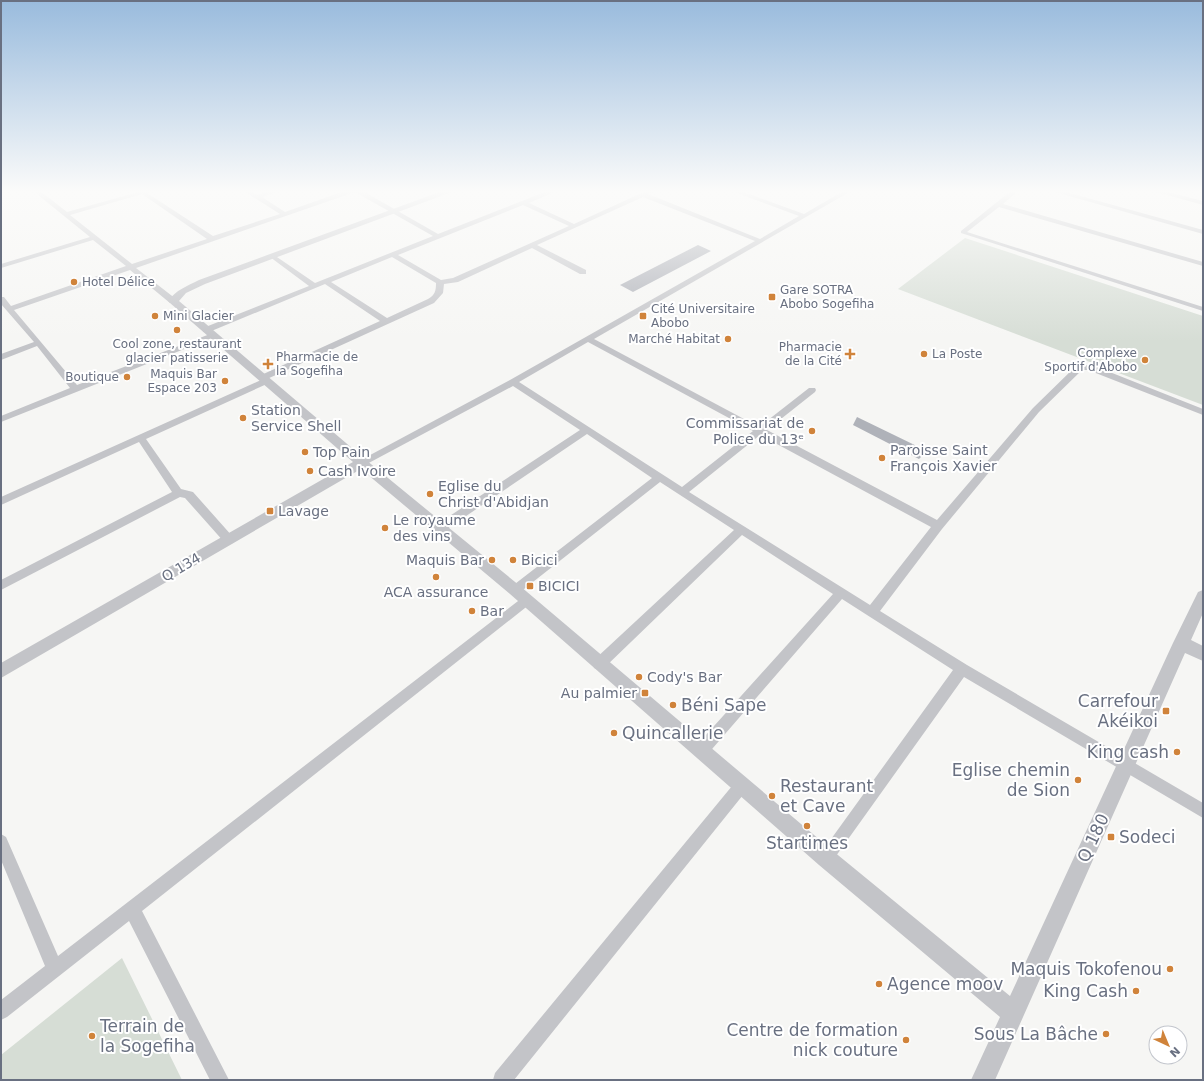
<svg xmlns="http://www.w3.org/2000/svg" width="1204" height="1081" viewBox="0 0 1204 1081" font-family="'DejaVu Sans',sans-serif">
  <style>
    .green { fill: #d6ddd5 }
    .building { fill: #afb2b9 }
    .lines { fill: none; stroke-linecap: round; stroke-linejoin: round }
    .minor { fill: #c3c4c8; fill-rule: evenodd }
    .tertiary { fill: #c3c4c8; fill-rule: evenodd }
    .poi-dot { fill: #d0833a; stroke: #fff; stroke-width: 1.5 }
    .labels { text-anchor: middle; stroke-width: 4; stroke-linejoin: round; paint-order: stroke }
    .far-poi-label { font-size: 12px; fill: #697081; stroke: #fff; text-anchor: start }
    .poi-label { font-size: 14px; fill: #697081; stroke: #fff; text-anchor: start }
    .street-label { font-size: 14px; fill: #697081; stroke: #fff }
    .near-poi-label { font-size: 17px; fill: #697081; stroke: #fff; text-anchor: end }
    .near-street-label { font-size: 17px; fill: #697081; stroke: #fff }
  </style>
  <rect width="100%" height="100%" fill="#f6f6f4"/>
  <!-- green -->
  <path class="green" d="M 965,238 L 1203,316 L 1203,405 L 898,289 Z
    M 122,958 L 182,1080 L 1,1080 L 1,1055 Z"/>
  <!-- building -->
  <path class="building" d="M 698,245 L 711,251 L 633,292 L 620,285 Z
    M 857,417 L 927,451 L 919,459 L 853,425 Z"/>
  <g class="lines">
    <!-- minor -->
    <path class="minor" d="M 1,190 L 12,190 L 1,194 Z
      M 32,190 L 39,190 L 67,212 L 138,192 L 136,190 L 153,190 L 147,193 L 213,236 L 280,214 L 242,190 L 250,190 L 257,195 L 272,190 L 282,190 L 262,197 L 285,212 L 347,190 L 361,190 L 438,234 L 550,190 L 559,190 L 529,203 L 574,224 L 648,190 L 656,190 L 648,194 L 760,239 L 799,216 L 729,190 L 738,190 L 804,214 L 845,190 L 853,190 L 594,339 L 759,427 L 809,388 L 815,388 L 816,390 L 815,392 L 767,430 L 937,520 L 1033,408 L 1076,366 L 1092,365 L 1203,409 L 1203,415 L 1088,370 L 1082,370 L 1039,412 L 942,529 L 880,611 L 967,665 L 1203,803 L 1203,818 L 964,677 L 831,863 L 826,866 L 821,863 L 818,858 L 821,853 L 953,670 L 842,599 L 706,756 L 701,758 L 696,756 L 694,751 L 696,746 L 833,594 L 742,535 L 604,668 L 599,670 L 594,668 L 593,664 L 594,660 L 734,530 L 660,482 L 519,593 L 515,595 L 511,593 L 509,590 L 511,587 L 652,478 L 587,434 L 444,531 L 436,531 L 435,528 L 436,525 L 580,430 L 513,386 L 365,465 L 359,465 L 357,463 L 359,461 L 510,380 L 755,241 L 643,197 L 537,245 L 586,270 L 586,274 L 580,274 L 532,248 L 458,282 L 444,284 L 443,293 L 434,303 L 267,379 L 270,381 L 269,383 L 146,439 L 181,489 L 193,492 L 233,537 L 234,540 L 233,543 L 229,544 L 225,543 L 185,498 L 180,497 L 1,590 L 1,580 L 172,492 L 139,442 L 1,505 L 1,497 L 261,380 L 258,378 L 259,376 L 380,321 L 325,284 L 209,332 L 203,332 L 203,328 L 309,286 L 270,257 L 270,255 L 274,255 L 315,283 L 433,236 L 355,192 L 136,268 L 176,299 L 176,303 L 170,303 L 130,270 L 14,310 L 77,385 L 210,334 L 213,334 L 217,336 L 1,422 L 1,416 L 70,388 L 37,346 L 1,360 L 1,354 L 34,342 L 1,304 L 1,297 L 4,297 L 11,306 L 126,266 L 93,240 L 1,268 L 1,264 L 90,237 ZM 142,194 L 207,239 L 132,264 L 70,215 ZM 523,205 L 569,226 L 453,278 L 441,280 L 398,255 ZM 392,257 L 436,283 C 436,291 435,295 428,299 L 387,318 L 331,282 ZM 588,342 L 753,431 L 682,487 L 519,382 ZM 760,435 L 931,527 L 870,605 L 689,492 Z
      M 1012,190 L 1019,190 L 1003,204 L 1203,262 L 1203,266 L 999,207 L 967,232 L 1203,307 L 1203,311 L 961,233 L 961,231 Z
      M 1048,190 L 1059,190 L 1203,230 L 1203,234 Z
      M 1149,190 L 1160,190 L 1203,201 L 1203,205 Z
      M 526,596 L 530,598 L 532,601 L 530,604 L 142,911 L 229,1080 L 210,1080 L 129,921 L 7,1017 L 1,1020 L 1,1000 L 45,966 L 1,860 L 1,834 L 6,837 L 58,956 L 522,598 Z
      M 742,778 L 747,780 L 749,785 L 747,790 L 514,1080 L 493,1080 L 495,1073 L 737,780 Z"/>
    <!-- tertiary -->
    <path class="tertiary" d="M 445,190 L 457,190 L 205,284 L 186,293 L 179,301 L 366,460 L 520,586 L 833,851 L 1010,996 L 1173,643 L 1198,592 L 1203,590 L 1203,613 L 1191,640 L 1203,646 L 1203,661 L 1185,653 L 995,1080 L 971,1080 L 1000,1017 L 819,865 L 510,594 L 361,469 L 1,678 L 1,663 L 353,462 L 170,303 L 168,301 C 176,290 187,286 199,280 Z"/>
  </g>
  <!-- sky -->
  <linearGradient id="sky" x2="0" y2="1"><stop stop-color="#9bd"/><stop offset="0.56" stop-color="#fbfbfa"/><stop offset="1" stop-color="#fbfbfa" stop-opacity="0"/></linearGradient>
  <rect width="1204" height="342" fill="url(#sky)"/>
  <!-- markers -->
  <g class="poi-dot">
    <circle cx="74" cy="282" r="4"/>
    <rect x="768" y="293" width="8" height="8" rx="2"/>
    <circle cx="155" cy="316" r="4"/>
    <rect x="639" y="312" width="8" height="8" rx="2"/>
    <circle cx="177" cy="330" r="4"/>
    <circle cx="728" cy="339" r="4"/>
    <path d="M848 348h4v4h4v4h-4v4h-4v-4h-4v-4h4z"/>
    <circle cx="924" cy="354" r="4"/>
    <circle cx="1145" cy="360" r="4"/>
    <path d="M266 358h4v4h4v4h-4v4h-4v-4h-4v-4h4z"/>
    <circle cx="127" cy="377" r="4"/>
    <circle cx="225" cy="381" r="4"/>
    <circle cx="243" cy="418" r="4"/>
    <circle cx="812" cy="431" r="4"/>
    <circle cx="305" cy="452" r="4"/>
    <circle cx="882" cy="458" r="4"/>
    <circle cx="310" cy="471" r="4"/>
    <circle cx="430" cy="494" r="4"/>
    <rect x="266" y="507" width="8" height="8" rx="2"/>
    <circle cx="385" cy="528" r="4"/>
    <circle cx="492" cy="560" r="4"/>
    <circle cx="513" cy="560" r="4"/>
    <circle cx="436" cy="577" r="4"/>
    <rect x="526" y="582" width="8" height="8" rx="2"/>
    <circle cx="472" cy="611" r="4"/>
    <circle cx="639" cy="677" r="4"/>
    <rect x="641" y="689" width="8" height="8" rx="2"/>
    <circle cx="673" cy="705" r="4"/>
    <rect x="1162" y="707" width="8" height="8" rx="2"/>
    <circle cx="614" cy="733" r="4"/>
    <circle cx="1177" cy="752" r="4"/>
    <circle cx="1078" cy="780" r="4"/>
    <circle cx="772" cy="796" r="4"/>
    <circle cx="807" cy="826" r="4"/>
    <rect x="1107" y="833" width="8" height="8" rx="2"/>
    <circle cx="1170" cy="969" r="4"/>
    <circle cx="879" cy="984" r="4"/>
    <circle cx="1136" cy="991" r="4"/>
    <circle cx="1106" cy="1034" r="4"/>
    <circle cx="92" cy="1036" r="4"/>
    <circle cx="906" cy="1040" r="4"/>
  </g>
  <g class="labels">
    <!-- far-poi labels -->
    <g class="far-poi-label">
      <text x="82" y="286">Hotel Délice</text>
      <text x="780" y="294">Gare SOTRA<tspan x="780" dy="14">Abobo Sogefiha</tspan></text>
      <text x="651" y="313">Cité Universitaire<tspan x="651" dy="14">Abobo</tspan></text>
      <text x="163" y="320">Mini Glacier</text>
      <text x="720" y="343" text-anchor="end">Marché Habitat</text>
      <text x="177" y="348" text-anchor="middle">Cool zone, restaurant<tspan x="177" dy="14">glacier patisserie</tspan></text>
      <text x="842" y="351" text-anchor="end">Pharmacie<tspan x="842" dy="14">de la Cité</tspan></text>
      <text x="1137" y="357" text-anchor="end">Complexe<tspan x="1137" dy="14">Sportif d'Abobo</tspan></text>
      <text x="932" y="358">La Poste</text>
      <text x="276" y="361">Pharmacie de<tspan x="276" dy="14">la Sogefiha</tspan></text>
      <text x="217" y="378" text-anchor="end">Maquis Bar<tspan x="217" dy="14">Espace 203</tspan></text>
      <text x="119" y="381" text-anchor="end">Boutique</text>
    </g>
    <!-- poi labels -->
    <g class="poi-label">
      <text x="251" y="415">Station<tspan x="251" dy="16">Service Shell</tspan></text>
      <text x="804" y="428" text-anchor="end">Commissariat de<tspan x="804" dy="16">Police du 13ᵉ</tspan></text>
      <text x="890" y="455">Paroisse Saint<tspan x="890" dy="16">François Xavier</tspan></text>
      <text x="313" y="457">Top Pain</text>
      <text x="318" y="476">Cash Ivoire</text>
      <text x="438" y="491">Eglise du<tspan x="438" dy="16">Christ d'Abidjan</tspan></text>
      <text x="278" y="516">Lavage</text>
      <text x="393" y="525">Le royaume<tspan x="393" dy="16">des vins</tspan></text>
      <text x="484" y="565" text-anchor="end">Maquis Bar</text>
      <text x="521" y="565">Bicici</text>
      <text x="538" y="591">BICICI</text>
      <text x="436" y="597" text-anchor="middle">ACA assurance</text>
      <text x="480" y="616">Bar</text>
      <text x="647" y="682">Cody's Bar</text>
      <text x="637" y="698" text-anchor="end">Au palmier</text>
    </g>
    <!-- street labels -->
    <g class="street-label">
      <text transform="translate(181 567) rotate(-30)" y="5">Q 134</text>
    </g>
    <!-- near-poi labels -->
    <g class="near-poi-label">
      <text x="1158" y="707">Carrefour<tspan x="1158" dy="20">Akéikoi</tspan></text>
      <text x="681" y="711" text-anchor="start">Béni Sape</text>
      <text x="622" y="739" text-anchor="start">Quincallerie</text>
      <text x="1169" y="758">King cash</text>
      <text x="1070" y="776">Eglise chemin<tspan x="1070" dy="20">de Sion</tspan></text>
      <text x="780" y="792" text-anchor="start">Restaurant<tspan x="780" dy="20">et Cave</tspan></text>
      <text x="1119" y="843" text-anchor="start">Sodeci</text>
      <text x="807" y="849" text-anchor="middle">Startimes</text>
      <text x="1162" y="975">Maquis Tokofenou</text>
      <text x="887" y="990" text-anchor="start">Agence moov</text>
      <text x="1128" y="997">King Cash</text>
      <text x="100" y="1032" text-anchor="start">Terrain de<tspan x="100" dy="20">la Sogefiha</tspan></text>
      <text x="898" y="1036">Centre de formation<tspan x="898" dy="20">nick couture</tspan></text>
      <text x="1098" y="1040">Sous La Bâche</text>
    </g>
    <!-- near-street labels -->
    <g class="near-street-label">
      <text transform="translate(1093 838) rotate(-65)" y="6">Q 180</text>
    </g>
  </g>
  <!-- border -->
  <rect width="1204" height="1081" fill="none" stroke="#697081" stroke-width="4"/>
  <!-- north arrow -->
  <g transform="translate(1168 1045) rotate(136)"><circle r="19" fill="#ffffff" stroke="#c3c6cd"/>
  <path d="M0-3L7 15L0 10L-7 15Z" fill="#d0833a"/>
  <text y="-6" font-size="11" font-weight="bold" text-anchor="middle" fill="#697081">N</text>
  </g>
</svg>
